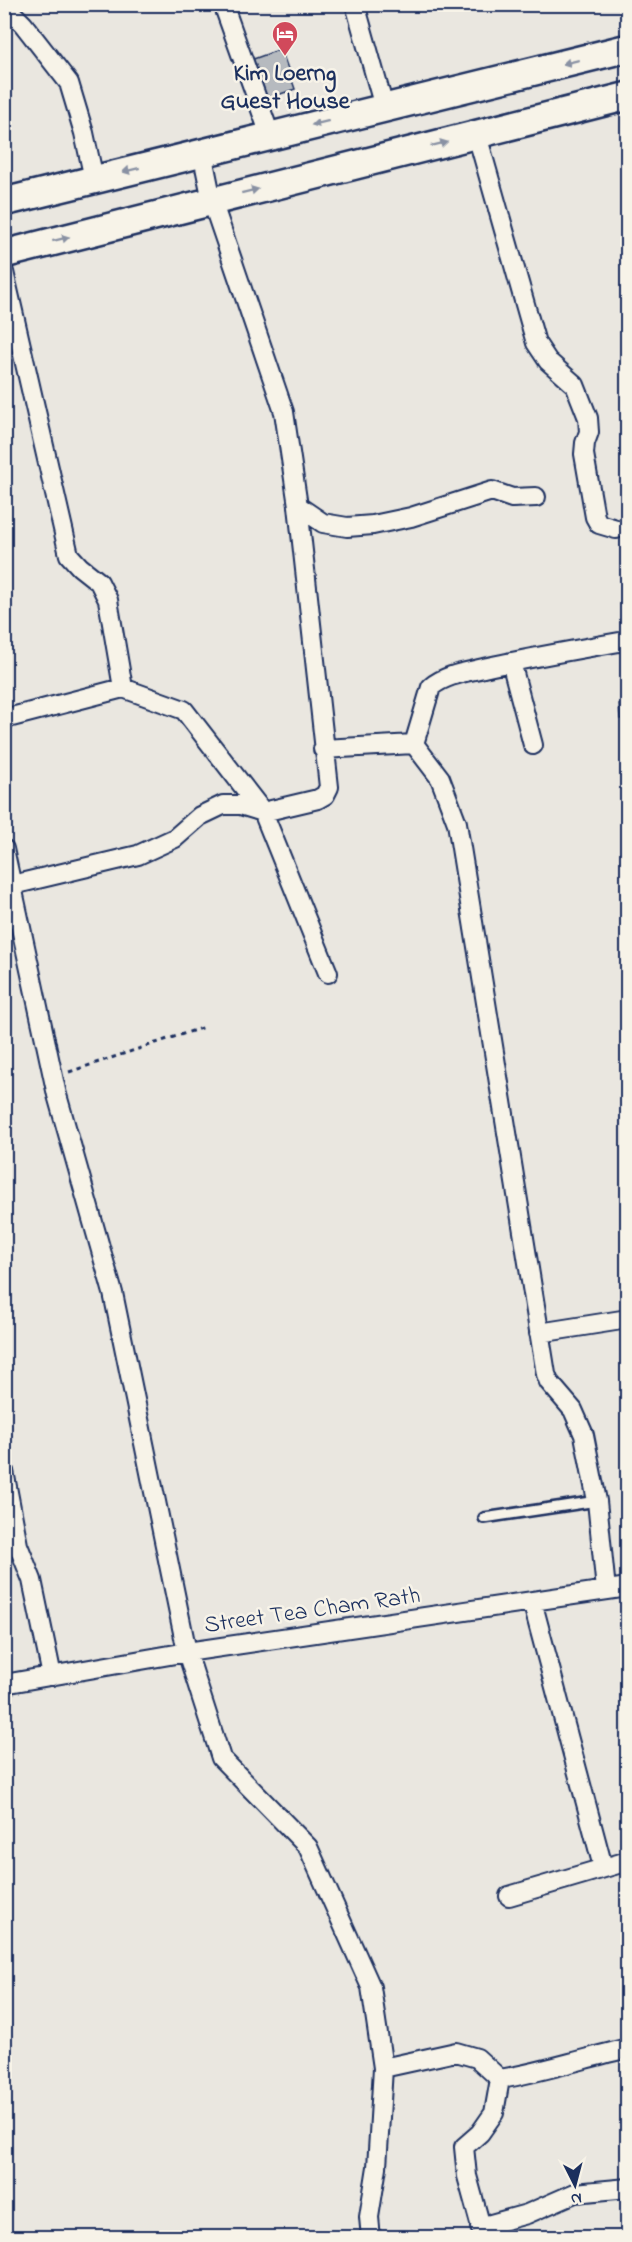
<svg xmlns="http://www.w3.org/2000/svg" width="632" height="2242" viewBox="0 0 632 2242" font-family="'Indie Flower',sans-serif">
  <style>
    .building { fill: #b6babf; stroke: #1b2f5e; stroke-width: 1.5 }
    .lines { fill: none; stroke-linecap: round; stroke-linejoin: round }
    .service-casing { stroke: #1b2f5e; stroke-width: 14 }
    .minor-casing { stroke: #1b2f5e; stroke-width: 22 }
    .primary-casing { stroke: #1b2f5e; stroke-width: 32 }
    .path { stroke: #1b2f5e; stroke-width: 3; stroke-dasharray: 4.5 4.5; stroke-linecap: butt }
    .service { stroke: #f7f3e8; stroke-width: 9 }
    .minor { stroke: #f7f3e8; stroke-width: 18 }
    .primary { stroke: #f7f3e8; stroke-width: 27 }
    .oneway { fill: #8991a3 }
    .labels { text-anchor: middle; stroke-width: 5; stroke-linejoin: round; paint-order: stroke }
    .poi-label { font-size: 24px; font-weight: bold; fill: #1b2f5e; stroke: #f7f3e8 }
    .street-label { font-size: 24px; fill: #1b2f5e; stroke: #f7f3e8 }
  </style>
  <rect width="100%" height="100%" fill="#eae7e0"/>
  <filter id="ink" filterUnits="userSpaceOnUse"><feTurbulence type="fractalNoise" baseFrequency=".0167" numOctaves="2"/><feDisplacementMap in="SourceGraphic" scale="12" xChannelSelector="R" yChannelSelector="G"/><feConvolveMatrix kernelMatrix="1 2 1 2 8 2 1 2 1" color-interpolation-filters="sRGB"/></filter>
  <g filter="url(#ink)">
    <!-- building -->
    <path class="building" d="M 281,49 L 295,89 L 263,100 L 248,61 Z
      M 628,703 L 628,718 L 620,719 L 619,704 Z"/>
    <g class="lines">
      <!-- service casing -->
      <g class="service-casing">
        <path id="service" d="M 484,1518 L 597,1501"/>
      </g>
      <!-- minor casing -->
      <g class="minor-casing">
        <path id="minor" d="M 223,4 L 270,135
          M 355,4 L 384,107
          M 4,5 L 23,24 L 69,83 L 84,133 L 94,179
          M 477,135 L 536,343 L 548,361 L 575,385 L 588,418 L 589,432 L 585,443 L 584,454 L 595,517 L 599,524 L 616,529
          M 4,272 L 69,555 L 80,567 L 99,582 L 108,600 L 123,688
          M 298,506 L 323,523 L 347,527 L 373,525 L 411,517 L 492,491 L 512,498 L 536,497
          M 511,662 L 533,745
          M 4,719 L 123,688 L 184,710 L 263,812 L 328,973
          M 414,744 L 440,778 L 457,823 L 546,1374 L 549,1382 L 573,1410 L 584,1435 L 597,1501 L 606,1590
          M 414,744 L 431,687 C 446,674 468,672 488,667 C 533,657 579,649 625,641
          M 323,749 L 414,744
          M 4,849 L 57,1095 L 113,1293 L 187,1652 L 221,1758 L 308,1847 L 371,1987 L 383,2068 L 377,2167 L 369,2217 L 371,2238
          M 4,887 L 138,855 L 175,838 L 200,816 L 223,805 L 240,805 L 263,812 L 318,799 L 325,795 L 329,787 L 298,506 L 284,412 L 212,201 L 202,152
          M 539,1333 L 628,1319
          M 4,1471 L 18,1545 L 32,1580 L 52,1676
          M 532,1601 L 603,1867
          M 4,1684 L 187,1652 L 628,1587
          M 509,1896 L 628,1861
          M 383,2068 L 456,2052 L 477,2058 L 500,2079 L 494,2113 L 480,2133 L 464,2147 L 467,2176 L 484,2238
          M 500,2079 C 543,2072 585,2058 628,2048
          M 480,2227 L 527,2214 L 575,2193 L 628,2188"/>
      </g>
      <!-- primary casing -->
      <g class="primary-casing">
        <path id="primary" d="M 4,202 L 628,48
          M 4,254 L 628,96"/>
      </g>
      <!-- path -->
      <path class="path" d="M 69,1072 L 204,1027"/>
      <!-- service -->
      <use href="#service" class="service"/>
      <!-- minor -->
      <use href="#minor" class="minor"/>
      <!-- primary -->
      <use href="#primary" class="primary"/>
    </g>
    <!-- one-way arrows -->
    <defs><path id="oneway-solid" d="M-6-.8H1V-3.2L6.5 0L1 3.2V.8H-6Z" transform="scale(1.5)"/></defs>
    <g class="oneway">
      <use href="#oneway-solid" transform="translate(571 62) rotate(166)"/>
      <use href="#oneway-solid" transform="translate(320 123) rotate(166)"/>
      <use href="#oneway-solid" transform="translate(439 144) rotate(-14)"/>
      <use href="#oneway-solid" transform="translate(131 170) rotate(166)"/>
      <use href="#oneway-solid" transform="translate(250 191) rotate(-14)"/>
      <use href="#oneway-solid" transform="translate(61 239) rotate(-14)"/>
    </g>
  </g>
  <!-- icons -->
  <defs>
    <g id="hotel-pin" transform="scale(1.35)"><path d="M0 17L-7.5 6A9.5 9.5 0 1 1 7.5 6Z" fill="#d1495b" stroke="#f7f3e8"/><path d="M-6-4.5h1.5V1H6V5H4.5V3h-9V5H-6ZM-4 0a1.8 1.8 0 1 1 3.6 0ZM.5 0V-2.5h3Q6-2.5 6 0Z" fill="#fff"/></g>
  </defs>
  <g fill-rule="evenodd">
    <use href="#hotel-pin" x="285" y="34"/>
  </g>
  <g class="labels">
    <!-- poi labels -->
    <g class="poi-label">
      <text x="285" y="80">Kim Loerng<tspan x="285" dy="28">Guest House</tspan></text>
    </g>
    <!-- street labels -->
    <g class="street-label">
      <text transform="translate(312 1609) rotate(-8)" y="8">Street Tea Cham Rath</text>
    </g>
  </g>
  <!-- margin -->
  <rect width="632" height="2242" fill="none" stroke="#f7f3e8" stroke-width="24"/>
  <rect x="12" y="12" width="608" height="2218" fill="none" stroke="#1b2f5e" stroke-width="2" filter="url(#ink)"/>
  <!-- north arrow -->
  <g transform="translate(575 2185) rotate(174)" stroke="#f7f3e8" stroke-width="4.5" paint-order="stroke">
  <path d="M0-4.5L10 22L0 15L-10 22Z" fill="#1b2f5e"/>
  <text y="-9" font-size="16" font-weight="bold" text-anchor="middle" fill="#1b2f5e">N</text>
  </g>
</svg>
